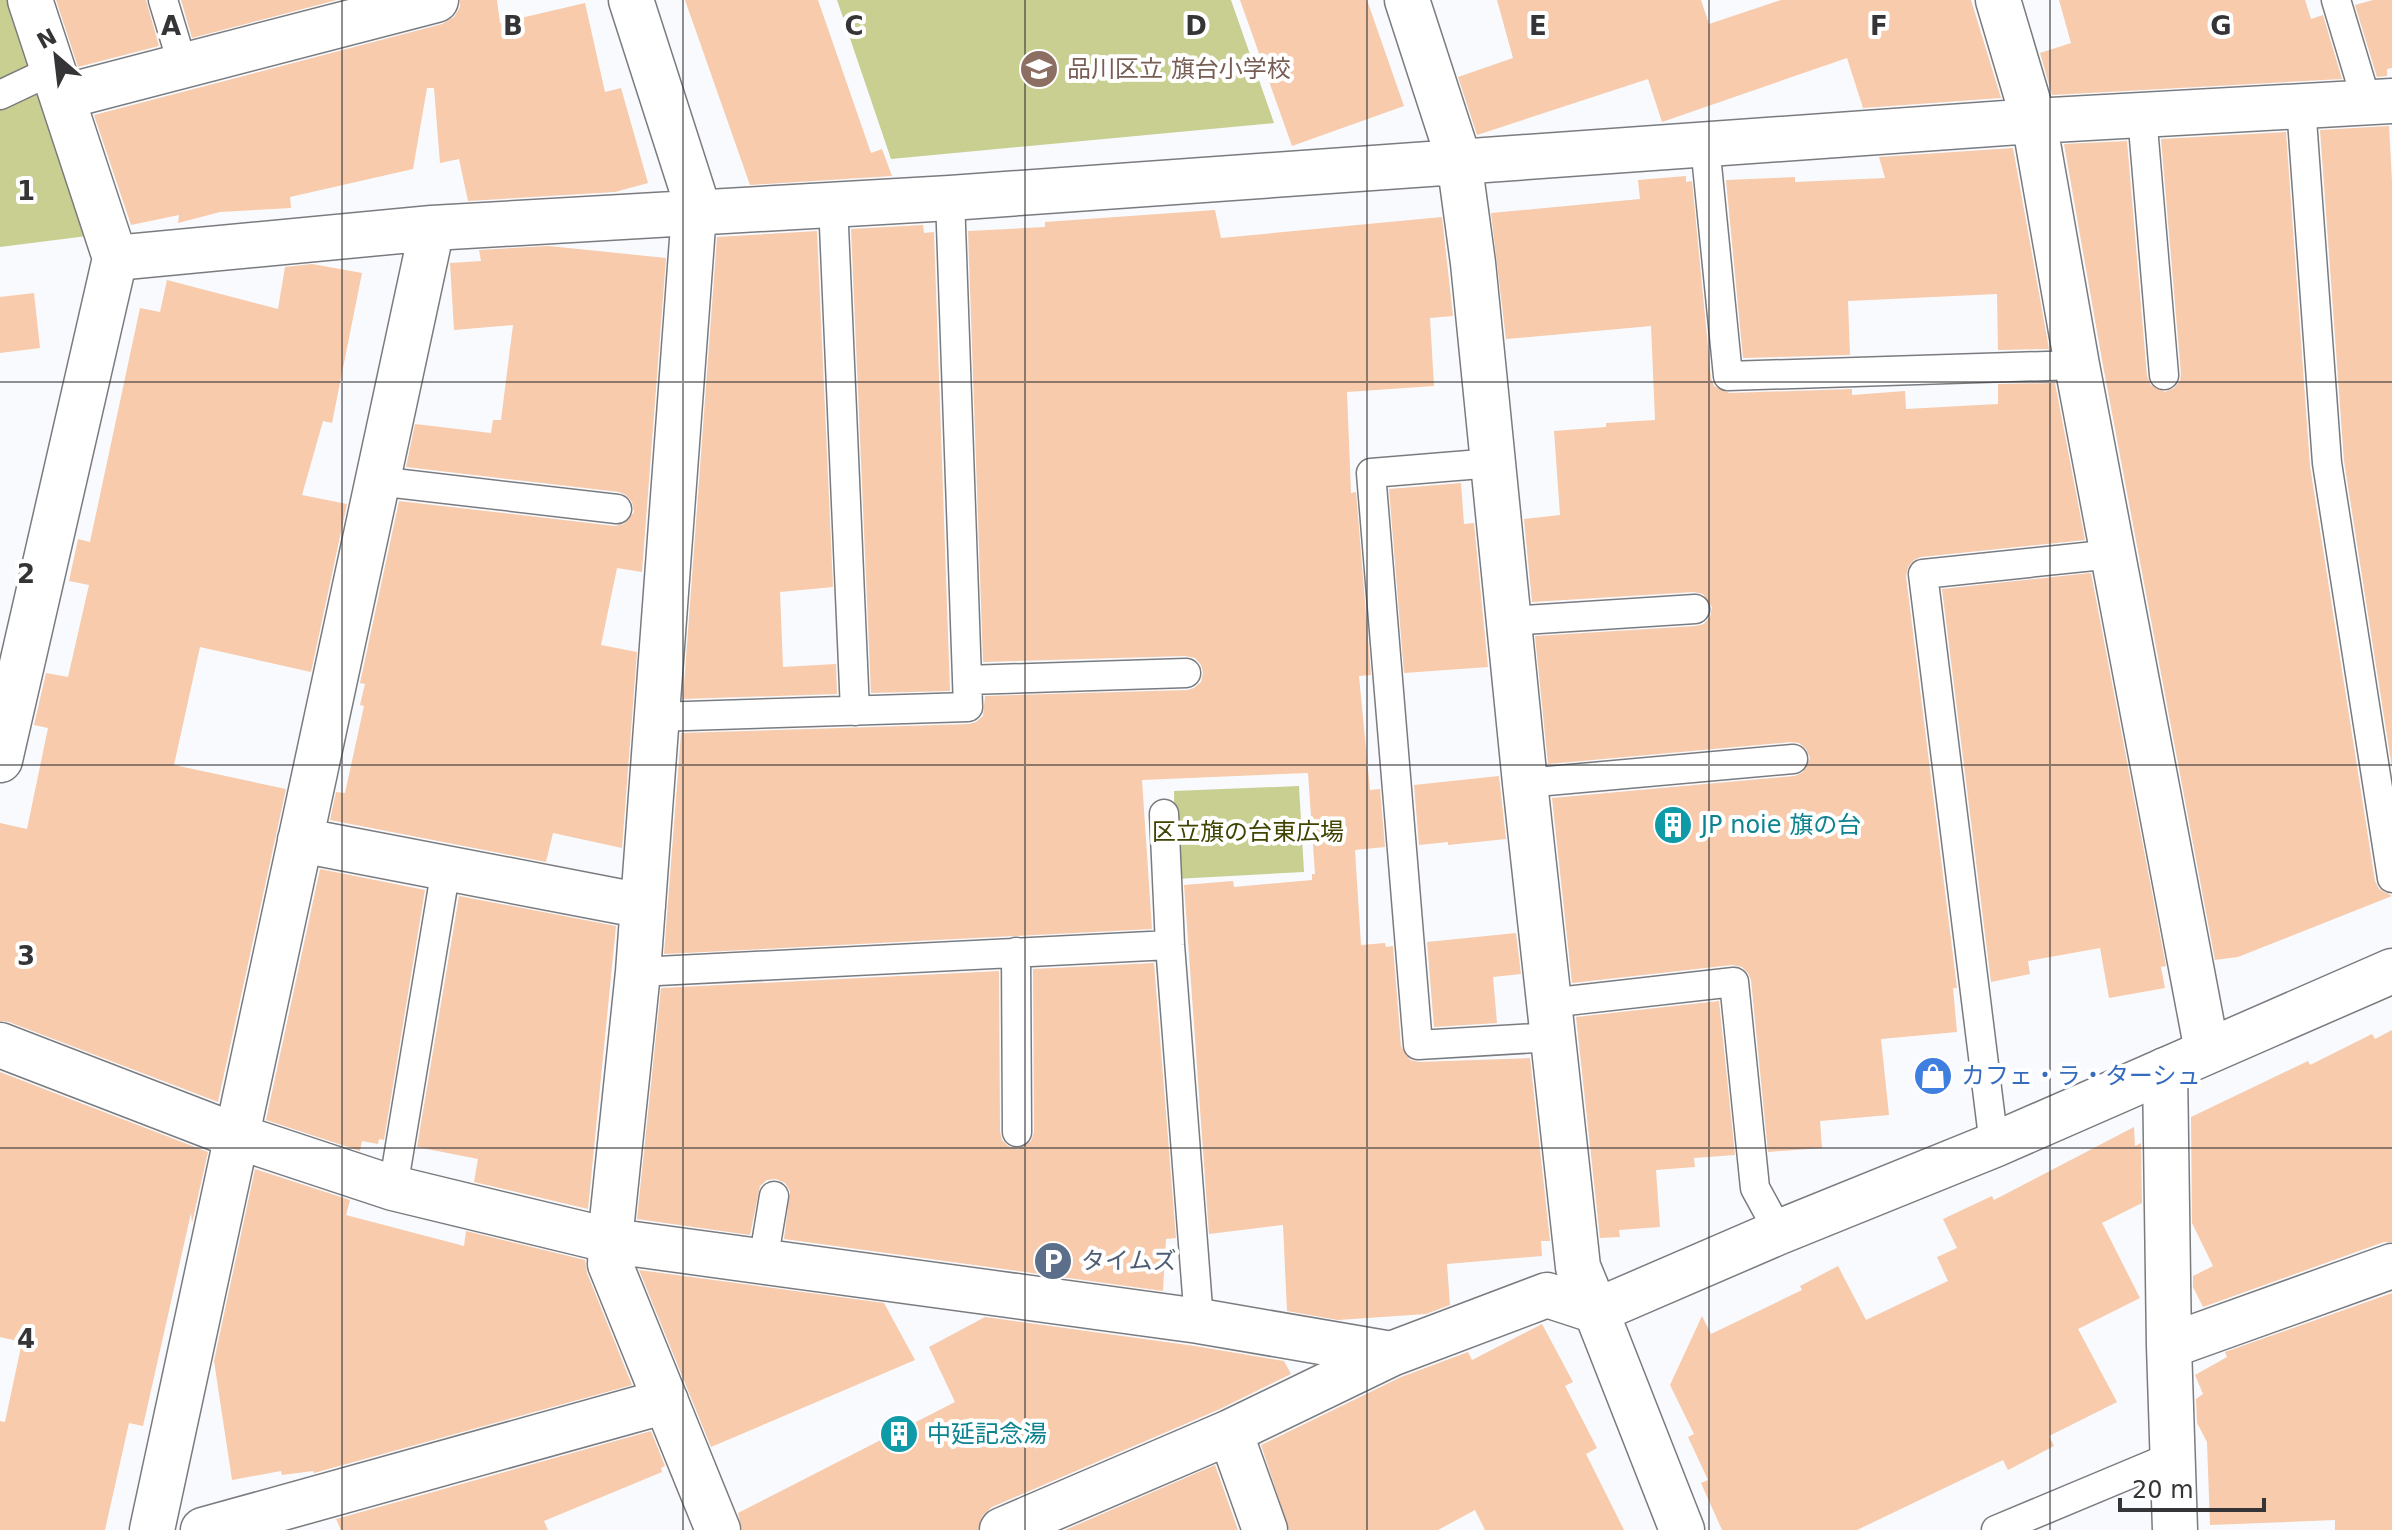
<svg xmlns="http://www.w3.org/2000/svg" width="2392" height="1530" viewBox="0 0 2392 1530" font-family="'DejaVu Sans','Noto Sans JP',sans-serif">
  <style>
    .green { fill: #c9cf90 }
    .building { fill: #f7cbab }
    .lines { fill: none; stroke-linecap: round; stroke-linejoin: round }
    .lane-casing { stroke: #7a7b7f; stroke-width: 31 }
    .street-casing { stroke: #7a7b7f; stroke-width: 47 }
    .secondary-casing { stroke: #7a7b7f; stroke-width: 47 }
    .lane { stroke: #fff; stroke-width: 28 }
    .street { stroke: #fff; stroke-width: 44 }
    .secondary { stroke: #fff; stroke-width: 44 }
    .grid { fill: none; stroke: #353537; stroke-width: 2; stroke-opacity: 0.55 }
    .labels { text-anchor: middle; stroke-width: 8; stroke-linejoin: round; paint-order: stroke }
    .education-label { font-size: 24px; fill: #785e54; stroke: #fff; text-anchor: start }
    .culture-label { font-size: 24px; fill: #0d838f; stroke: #fff; text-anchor: start }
    .park-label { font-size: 24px; fill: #404400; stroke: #fff }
    .shop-label { font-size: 24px; fill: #366cbe; stroke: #fff; text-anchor: start }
    .service-label { font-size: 24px; fill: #4e5e75; stroke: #fff; text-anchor: start }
    .grid-label { font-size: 26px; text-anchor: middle; font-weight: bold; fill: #353537; stroke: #fff; stroke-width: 8; stroke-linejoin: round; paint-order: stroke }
  </style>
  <rect width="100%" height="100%" fill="#f8fafe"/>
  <!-- green -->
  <path class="green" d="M 0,0 L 17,0 L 95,235 L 0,247 Z
    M 837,0 L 1231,0 L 1274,123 L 891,159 Z
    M 1299,786 L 1304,872 L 1175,879 L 1174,791 Z"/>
  <!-- building -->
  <path class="building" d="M 56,0 L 146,0 L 159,46 L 78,67 Z
    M 181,0 L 337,0 L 192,38 Z
    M 460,0 L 497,0 L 500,23 L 585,3 L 605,92 L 621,88 L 648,183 L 615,192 L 468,201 L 459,159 L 440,163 L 434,88 L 427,88 L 413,169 L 290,197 L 291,208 L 220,212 L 178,223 L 179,215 L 131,225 L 94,115 L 442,24 L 454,17 L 460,7 Z
    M 685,0 L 818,0 L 871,153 L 882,149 L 892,176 L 750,185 Z
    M 1240,0 L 1367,0 L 1404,106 L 1292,146 Z
    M 1497,0 L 1701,0 L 1709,24 L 1781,0 L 1971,0 L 2001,98 L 1863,108 L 1847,58 L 1662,122 L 1648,79 L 1477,135 L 1458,77 L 1513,58 Z
    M 2059,0 L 2305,0 L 2311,19 L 2323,15 L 2342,79 L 2052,95 L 2040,53 L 2071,43 Z
    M 2373,0 L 2392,0 L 2392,68 L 2387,69 L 2387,76 L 2377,77 L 2355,5 Z
    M 2389,126 L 2392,181 L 2392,768 L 2344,461 L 2320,130 Z
    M 2286,132 L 2310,466 L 2375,881 L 2379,889 L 2392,896 L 2238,957 L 2215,960 L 2102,360 L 2064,144 L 2127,141 L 2147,376 L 2151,385 L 2165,392 L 2174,388 L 2180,381 L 2181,374 L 2161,139 Z
    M 2013,148 L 2049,349 L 1998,350 L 1997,294 L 1848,301 L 1850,355 L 1743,358 L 1726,180 L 1795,177 L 1795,182 L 1885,178 L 1879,157 Z
    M 1686,176 L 1686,182 L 1692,181 L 1711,378 L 1714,386 L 1729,393 L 1852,389 L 1852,395 L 1905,391 L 1906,409 L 1998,404 L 1998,384 L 2055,383 L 2085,540 L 1921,557 L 1914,560 L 1908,567 L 1906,576 L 1957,988 L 1953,988 L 1957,1032 L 1881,1039 L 1889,1115 L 1820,1121 L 1822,1148 L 1768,1152 L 1751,980 L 1748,973 L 1742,967 L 1732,965 L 1572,983 L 1552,798 L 1795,776 L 1803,772 L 1810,758 L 1806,749 L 1799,743 L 1791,742 L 1548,764 L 1535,636 L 1696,626 L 1704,624 L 1710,617 L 1712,607 L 1703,594 L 1694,592 L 1532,602 L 1524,519 L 1560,515 L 1554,431 L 1606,427 L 1606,423 L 1655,420 L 1651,326 L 1506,339 L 1491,213 L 1640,199 L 1638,180 Z
    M 1215,210 L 1221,238 L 1442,217 L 1453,316 L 1430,318 L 1434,386 L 1347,392 L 1351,493 L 1356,492 L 1371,675 L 1359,676 L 1370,790 L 1380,789 L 1385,847 L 1355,850 L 1361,945 L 1385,943 L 1386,947 L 1393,946 L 1401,1046 L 1410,1060 L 1419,1062 L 1530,1058 L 1550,1241 L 1541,1241 L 1542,1256 L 1447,1264 L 1450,1305 L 1426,1314 L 1338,1320 L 1287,1311 L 1283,1225 L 1209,1234 L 1184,885 L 1233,881 L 1234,887 L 1312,880 L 1312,874 L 1315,874 L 1308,773 L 1142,780 L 1152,929 L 664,954 L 681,733 L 969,724 L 976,722 L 983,716 L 985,696 L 1187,690 L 1194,688 L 1201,682 L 1203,673 L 1201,665 L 1195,658 L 1185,656 L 983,662 L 968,231 L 1045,227 L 1045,222 Z
    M 923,225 L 924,233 L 934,232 L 950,691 L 871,693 L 851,229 Z
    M 817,231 L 833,587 L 780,592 L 783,667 L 836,664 L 837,694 L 683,699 L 717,237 Z
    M 549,246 L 666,258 L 642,572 L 617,568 L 601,645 L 637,652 L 622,848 L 553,833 L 546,862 L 330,820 L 336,792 L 345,793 L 364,706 L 360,705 L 365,684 L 360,683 L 399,501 L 615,526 L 624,524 L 634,512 L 632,502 L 626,495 L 619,492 L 406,467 L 415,424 L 491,433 L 493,420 L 501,420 L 513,325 L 454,330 L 450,263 L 481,261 L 479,250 Z
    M 312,264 L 362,273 L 332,423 L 323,421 L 302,495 L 347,504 L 311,672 L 200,647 L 174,765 L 286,789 L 218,1102 L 9,1022 L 0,1021 L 0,823 L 27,829 L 48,728 L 34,725 L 46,673 L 68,677 L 89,585 L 69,581 L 78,539 L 90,542 L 140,308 L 160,312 L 167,280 L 278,309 L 285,267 Z
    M 34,293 L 40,348 L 0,353 L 0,297 Z
    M 1461,483 L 1464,524 L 1474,523 L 1488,667 L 1404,673 L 1389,489 Z
    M 2091,573 L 2166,966 L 2161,967 L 2165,988 L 2109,998 L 2100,948 L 2028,961 L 2030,974 L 1991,982 L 1942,589 Z
    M 1499,776 L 1506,839 L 1448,845 L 1448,842 L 1419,845 L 1414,785 Z
    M 320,869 L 425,890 L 384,1140 L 379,1139 L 378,1144 L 362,1141 L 360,1151 L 266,1120 Z
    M 459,896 L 616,926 L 588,1209 L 474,1182 L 478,1159 L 417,1147 Z
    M 1516,933 L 1521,974 L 1493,977 L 1497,1023 L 1434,1027 L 1427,942 Z
    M 1154,963 L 1176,1238 L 1166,1239 L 1163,1291 L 784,1239 L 790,1191 L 785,1183 L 776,1179 L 767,1180 L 760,1186 L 750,1235 L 637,1219 L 661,988 L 999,971 L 1000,1132 L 1002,1140 L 1008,1146 L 1018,1149 L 1031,1141 L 1034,1132 L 1033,969 Z
    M 1719,1001 L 1735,1155 L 1694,1158 L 1695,1167 L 1656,1170 L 1660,1227 L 1619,1230 L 1620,1237 L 1600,1238 L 1576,1017 Z
    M 2392,1030 L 2392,1242 L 2384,1242 L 2203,1307 L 2193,1287 L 2193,1276 L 2213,1266 L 2192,1223 L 2191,1117 L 2308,1061 L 2310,1065 L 2372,1034 L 2375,1039 Z
    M 0,1072 L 208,1152 L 192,1223 L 191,1213 L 143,1426 L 129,1423 L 105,1530 L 0,1530 L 0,1421 L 5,1422 L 22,1342 L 0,1337 Z
    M 2134,1127 L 2135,1146 L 2141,1143 L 2142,1203 L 2102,1223 L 2140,1298 L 2078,1329 L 2117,1402 L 2049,1436 L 2054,1446 L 2008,1470 L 2003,1460 L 1857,1530 L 1722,1530 L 1701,1483 L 1708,1480 L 1688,1437 L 1694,1434 L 1670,1385 L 1702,1316 L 1711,1334 L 1802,1290 L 1800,1286 L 1838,1266 L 1866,1320 L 1948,1281 L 1937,1257 L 1957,1248 L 1943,1219 L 1992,1196 L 1994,1200 Z
    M 255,1169 L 350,1200 L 346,1215 L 464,1246 L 466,1231 L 585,1260 L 587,1273 L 632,1385 L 314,1473 L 313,1471 L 282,1475 L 281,1471 L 232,1480 L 214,1361 Z
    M 639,1270 L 884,1303 L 915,1360 L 711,1447 Z
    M 2392,1293 L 2392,1530 L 2335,1530 L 2335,1520 L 2210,1525 L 2207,1442 L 2197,1423 L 2196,1399 L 2203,1394 L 2195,1375 L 2227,1357 L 2225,1352 Z
    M 985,1317 L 1195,1346 L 1284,1361 L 1291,1374 L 1220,1409 L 992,1507 L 982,1516 L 978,1530 L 742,1530 L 738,1513 L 955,1402 L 929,1347 Z
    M 1542,1324 L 1573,1382 L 1565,1386 L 1597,1448 L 1586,1454 L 1624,1530 L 1485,1530 L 1475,1510 L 1438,1530 L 1289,1530 L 1261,1445 L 1401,1377 L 1468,1352 L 1472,1360 Z
    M 651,1431 L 665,1466 L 661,1468 L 662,1472 L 544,1521 L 548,1530 L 341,1530 L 336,1519 Z
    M 1215,1465 L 1238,1530 L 1065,1530 Z"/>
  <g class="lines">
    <!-- lane casing -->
    <g class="lane-casing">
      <path id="lane" d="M 163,0 L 183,66
        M 2336,0 L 2367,103
        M 0,95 L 53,70
        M 2301,106 L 2327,463 L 2392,878
        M 2142,115 L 2164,375
        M 1705,145 L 1728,376 L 2077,365
        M 833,203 L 855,711
        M 1493,463 L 1371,473 L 1418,1045 L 1553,1037
        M 377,481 L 617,509
        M 1508,621 L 1695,609
        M 967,680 L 1186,673
        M 656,717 L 968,707 L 950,198
        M 1525,783 L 1793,759
        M 1164,814 L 1170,945 L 1199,1321
        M 1016,952 L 1017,1132
        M 638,972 L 1170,945
        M 1549,1003 L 1734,982 L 1755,1188 L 1779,1232
        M 1994,1145 L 1923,574 L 2113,554
        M 393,1188 L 446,868
        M 763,1262 L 774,1196
        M 1996,1530 L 2173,1456"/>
    </g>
    <!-- street casing -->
    <g class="street-casing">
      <path id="street" d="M 631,0 L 695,199 L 638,972 L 612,1221 L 610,1264 L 718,1530
        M 1407,0 L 1459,160 L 1473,263 L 1525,783 L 1578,1267 L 1596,1311
        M 1998,0 L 2034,121 L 2077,365 L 2207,1051
        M 63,97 L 436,0
        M 115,258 L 432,228 L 950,198 L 2034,121 L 2392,101
        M 0,760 L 115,258 L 30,0
        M 300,840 L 643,906
        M 0,1045 L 236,1136 L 393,1188 L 612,1241 L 1199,1321 L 1391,1354
        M 2165,1070 L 2169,1346 L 2175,1530
        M 2169,1346 L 2392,1266
        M 1230,1432 L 1265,1530
        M 152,1530 L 432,228
        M 203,1530 L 666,1401
        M 1002,1530 L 1230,1432 L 1391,1354 L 1547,1295 L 1596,1311"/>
    </g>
    <!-- secondary casing -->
    <g class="secondary-casing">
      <path id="secondary" d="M 1682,1530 L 1596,1311 L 1779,1232 L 1994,1145 L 2392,971"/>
    </g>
    <!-- lane -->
    <use href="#lane" class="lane"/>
    <!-- street -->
    <use href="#street" class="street"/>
    <!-- secondary -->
    <use href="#secondary" class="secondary"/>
  </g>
  <!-- grid -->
  <path class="grid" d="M 342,0 L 342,1530M 683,0 L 683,1530M 1025,0 L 1025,1530M 1367,0 L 1367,1530M 1709,0 L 1709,1530M 2050,0 L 2050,1530M 0,382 L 2392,382M 0,765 L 2392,765M 0,1148 L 2392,1148"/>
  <!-- icons -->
  <defs>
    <g id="school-disc" transform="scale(2)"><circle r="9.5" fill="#8d6e63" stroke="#fff"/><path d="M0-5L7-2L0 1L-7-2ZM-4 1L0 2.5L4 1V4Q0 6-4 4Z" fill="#fff"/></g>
    <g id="building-disc" transform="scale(2)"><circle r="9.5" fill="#0f9aa8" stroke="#fff"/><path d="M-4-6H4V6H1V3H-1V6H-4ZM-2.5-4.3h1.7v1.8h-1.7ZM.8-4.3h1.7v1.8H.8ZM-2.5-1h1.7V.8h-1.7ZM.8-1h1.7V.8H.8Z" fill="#fff"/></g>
    <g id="shop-disc" transform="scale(2)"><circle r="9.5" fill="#3f7fe0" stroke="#fff"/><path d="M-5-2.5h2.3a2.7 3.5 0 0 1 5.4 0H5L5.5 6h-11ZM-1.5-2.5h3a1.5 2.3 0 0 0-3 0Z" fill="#fff"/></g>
    <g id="parking-disc" transform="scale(2)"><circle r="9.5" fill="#5c6f8a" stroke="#fff"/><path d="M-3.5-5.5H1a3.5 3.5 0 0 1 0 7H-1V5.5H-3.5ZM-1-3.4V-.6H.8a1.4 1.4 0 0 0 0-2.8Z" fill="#fff"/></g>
  </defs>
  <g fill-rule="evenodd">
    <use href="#school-disc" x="1039" y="69"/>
    <use href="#building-disc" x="1673" y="825"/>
    <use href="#shop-disc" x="1933" y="1076"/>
    <use href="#parking-disc" x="1053" y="1261"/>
    <use href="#building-disc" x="899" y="1434"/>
  </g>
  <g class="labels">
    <!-- education labels -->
    <g class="education-label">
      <text x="1067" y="77">品川区立 旗台小学校</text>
    </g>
    <!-- culture labels -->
    <g class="culture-label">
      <text x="1701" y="833">JP noie 旗の台</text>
      <text x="927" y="1442">中延記念湯</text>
    </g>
    <!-- park labels -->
    <g class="park-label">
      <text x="1248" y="840">区立旗の台東広場</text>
    </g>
    <!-- shop labels -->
    <g class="shop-label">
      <text x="1961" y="1084">カフェ・ラ・ターシュ</text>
    </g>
    <!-- service labels -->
    <g class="service-label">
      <text x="1081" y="1269">タイムズ</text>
    </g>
  </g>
  <g class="grid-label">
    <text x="171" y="35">A</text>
    <text x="513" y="35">B</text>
    <text x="854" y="35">C</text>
    <text x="1196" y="35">D</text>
    <text x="1538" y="35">E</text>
    <text x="1879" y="35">F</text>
    <text x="2221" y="35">G</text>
    <text x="26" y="200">1</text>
    <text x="26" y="583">2</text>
    <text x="26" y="965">3</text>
    <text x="26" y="1348">4</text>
  </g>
  <!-- north arrow -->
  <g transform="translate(56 56) rotate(332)" stroke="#ffffff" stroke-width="6" paint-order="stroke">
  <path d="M0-6L14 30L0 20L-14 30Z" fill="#353537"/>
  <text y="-12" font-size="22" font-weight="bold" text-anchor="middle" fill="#353537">N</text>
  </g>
  <!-- scale -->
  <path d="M2120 1498v12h144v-12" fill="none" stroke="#353537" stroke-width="4"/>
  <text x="2132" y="1498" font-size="24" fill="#353537" stroke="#ffffff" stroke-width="6" paint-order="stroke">20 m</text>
</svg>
